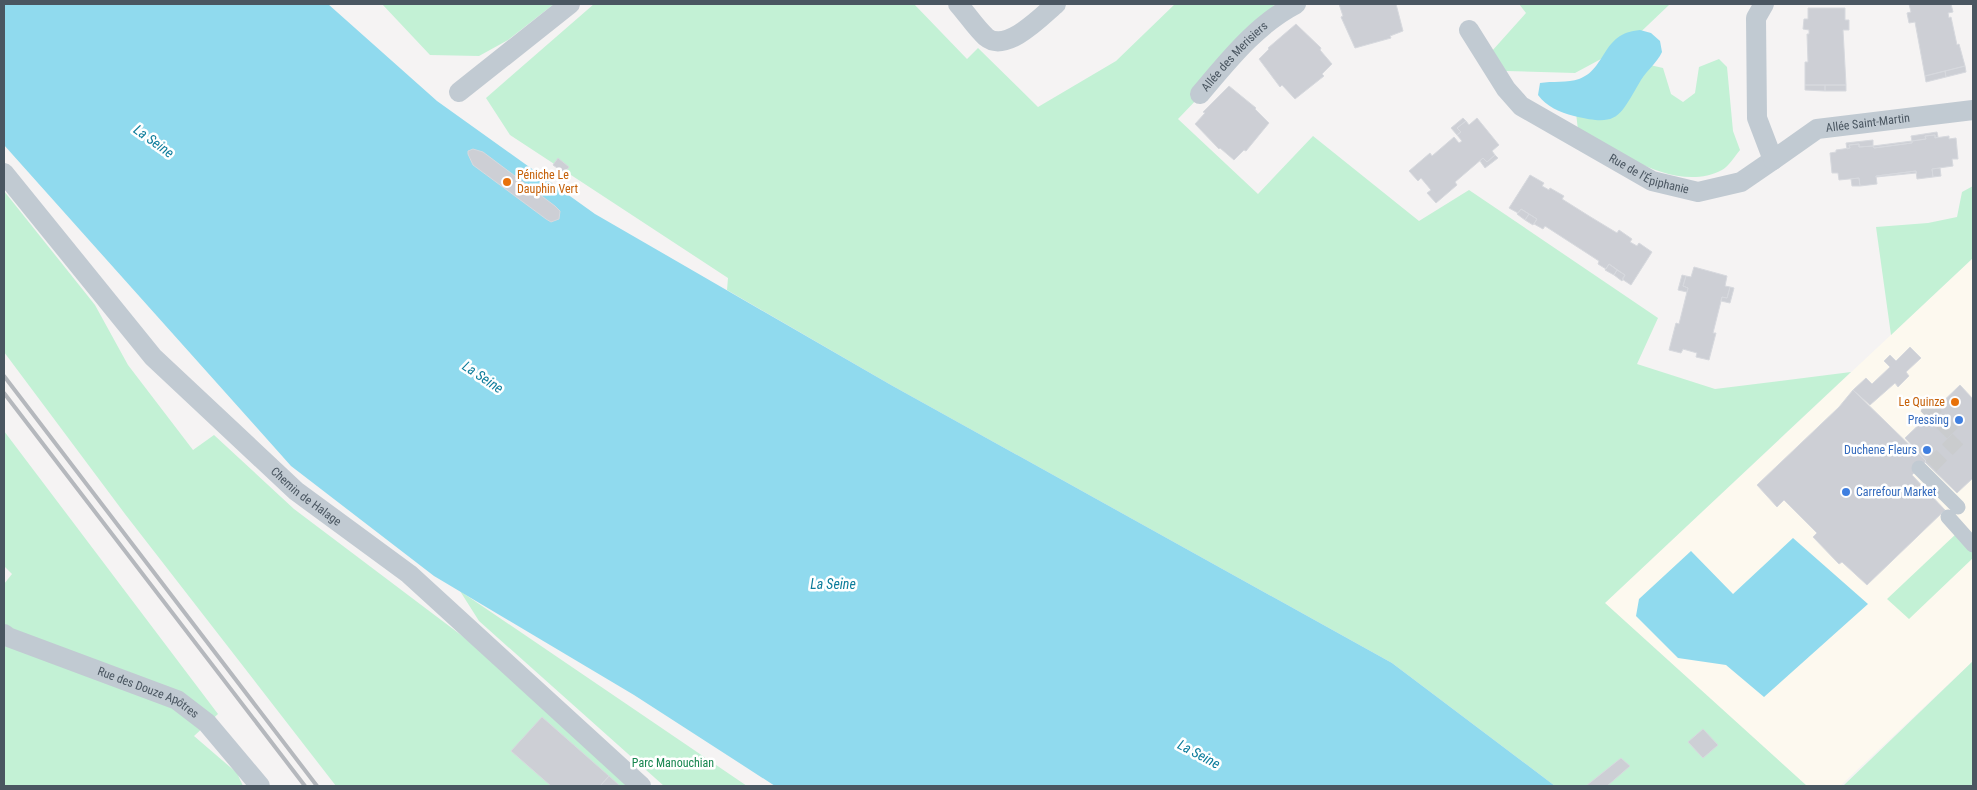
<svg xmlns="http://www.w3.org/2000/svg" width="1977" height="790" viewBox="0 0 1977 790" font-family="'Roboto Condensed',sans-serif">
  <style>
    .commercial { fill: #fdf9ef }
    .green { fill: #c3f1d5 }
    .water { fill: #90daee }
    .building { fill: #cdcfd5; stroke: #d7d9de }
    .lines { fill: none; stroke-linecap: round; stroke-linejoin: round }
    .pedestrian-tunnel { stroke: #caccce; stroke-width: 15; stroke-dasharray: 15 8; stroke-linecap: butt }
    .pedestrian { stroke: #c1cad2; stroke-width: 15 }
    .minor { stroke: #c1cad2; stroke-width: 20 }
    .rail { stroke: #b5b8bd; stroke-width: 4 }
    .food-dot { fill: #e8710a; stroke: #fff; stroke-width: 2 }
    .shop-dot { fill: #3f7fe0; stroke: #fff; stroke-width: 2 }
    .labels { text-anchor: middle; stroke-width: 5; stroke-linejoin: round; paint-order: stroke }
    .street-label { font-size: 12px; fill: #4a5661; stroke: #fff }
    .food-label { font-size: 12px; fill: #c56008; stroke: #fff; text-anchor: start }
    .shop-label { font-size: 12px; fill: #366cbe; stroke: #fff; text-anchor: end }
    .park-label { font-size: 12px; fill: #17864f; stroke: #fff }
    .water-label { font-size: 14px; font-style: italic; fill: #0c7c9b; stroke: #fff }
  </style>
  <rect width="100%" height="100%" fill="#f5f3f3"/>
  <!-- commercial -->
  <path class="commercial" d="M 1973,258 L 1973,661 L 1840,786 L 1807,786 L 1605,603 Z"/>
  <!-- green -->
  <path class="green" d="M 382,4 L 554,4 L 508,40 L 479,56 L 430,55 Z
    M 594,4 L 914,4 L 967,59 L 978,48 L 1038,107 L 1116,61 L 1175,4 L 1275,4 L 1262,20 L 1244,50 L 1178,119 L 1258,194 L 1313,136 L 1419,221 L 1469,190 L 1658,318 L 1637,364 L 1715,389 L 1851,372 L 1605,603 L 1807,786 L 1555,786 L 1392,663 L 891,385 L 727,290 L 728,278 L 510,135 L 486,98 Z
    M 1519,4 L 1669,4 L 1669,5 L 1627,45 L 1575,73 L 1506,71 L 1483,61 L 1526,13 Z
    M 1719,59 L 1727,67 L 1733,131 L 1740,150 C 1735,156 1728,167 1722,170 C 1676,194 1617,151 1578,130 L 1576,113 L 1637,62 L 1663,68 L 1671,94 L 1683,102 L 1695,93 L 1699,67 Z
    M 1973,186 L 1973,258 L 1891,335 L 1876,227 L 1928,223 L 1957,217 L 1962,192 Z
    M 4,191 L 95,305 L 128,365 L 193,450 L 214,435 L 294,509 L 465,638 L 634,786 L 336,786 L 125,514 L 4,352 Z
    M 4,431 L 218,714 L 194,736 L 237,773 L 243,786 L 4,786 L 4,584 L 12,574 L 4,566 Z
    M 1957,533 L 1973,548 L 1973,558 L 1909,619 L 1887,599 Z
    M 460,591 L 747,786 L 664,786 L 479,621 Z
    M 1973,661 L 1973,786 L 1843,786 Z"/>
  <!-- water -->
  <path class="water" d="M 4,4 L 328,4 L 437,101 L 595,214 L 891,385 L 1392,663 L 1555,786 L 775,786 L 634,695 L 434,576 L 291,466 L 4,145 Z
    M 1640,30 L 1651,33 L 1660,41 L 1662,52 C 1657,63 1647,70 1641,80 C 1619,117 1619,127 1574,116 C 1559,112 1547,107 1538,95 L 1540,83 C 1552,81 1568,83 1579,79 C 1607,69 1601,33 1640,30 Z
    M 1793,538 L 1868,604 L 1764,697 L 1726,665 L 1678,658 L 1636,616 L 1639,599 L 1691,551 L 1733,594 Z"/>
  <!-- building -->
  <path class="building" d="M 1339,4 L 1396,4 L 1403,31 L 1390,36 L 1391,38 L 1355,48 L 1341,17 L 1343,16 Z
    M 1909,4 L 1951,4 L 1953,12 L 1948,13 L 1949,18 L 1951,17 L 1957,45 L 1959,44 L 1965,66 L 1925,76 L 1915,22 L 1909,23 L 1907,13 L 1911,12 Z
    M 1808,8 L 1845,8 L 1845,20 L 1849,20 L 1849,30 L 1843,30 L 1846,85 L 1805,85 L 1805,62 L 1808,62 L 1807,34 L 1809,34 L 1809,30 L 1803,29 L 1804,19 L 1808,19 Z
    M 1296,24 L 1321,48 L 1320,50 L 1332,64 L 1322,74 L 1324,76 L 1295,99 L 1282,85 L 1280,87 L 1259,59 L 1269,49 L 1268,48 Z
    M 1965,66 L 1966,72 L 1946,77 L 1945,71 Z
    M 1945,71 L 1946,77 L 1926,82 L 1925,76 Z
    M 1805,85 L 1825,85 L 1825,91 L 1805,90 Z
    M 1825,85 L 1846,85 L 1846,91 L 1825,91 Z
    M 1229,86 L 1256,108 L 1255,109 L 1269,123 L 1246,151 L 1244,150 L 1234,160 L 1220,148 L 1219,149 L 1195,124 L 1205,113 L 1203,112 Z
    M 1463,118 L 1466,121 L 1457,128 L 1461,132 L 1457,135 L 1451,128 Z
    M 1477,118 L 1499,145 L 1492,151 L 1495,155 L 1487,162 L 1483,158 L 1455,182 L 1457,185 L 1436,203 L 1427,193 L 1431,190 L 1421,178 L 1418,181 L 1409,171 L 1430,153 L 1432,156 L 1454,137 L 1459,143 L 1462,141 L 1457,135 L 1461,132 L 1457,128 L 1466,121 L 1469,125 Z
    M 1937,132 L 1938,137 L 1935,138 L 1935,135 L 1925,136 L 1926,139 L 1912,141 L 1911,136 Z
    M 1935,135 L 1935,138 L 1949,136 L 1949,139 L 1956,138 L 1958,159 L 1952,159 L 1953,166 L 1932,169 L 1933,177 L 1917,179 L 1916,171 L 1876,176 L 1877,184 L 1860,186 L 1859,178 L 1839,180 L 1838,173 L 1832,173 L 1830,153 L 1836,152 L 1836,150 L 1850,148 L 1849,145 L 1859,144 L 1859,147 L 1873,146 L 1874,148 L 1912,143 L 1912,141 L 1926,139 L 1925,136 Z
    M 1873,140 L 1873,146 L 1859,147 L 1859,144 L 1849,145 L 1850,148 L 1847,149 L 1846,143 Z
    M 1912,141 L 1912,143 L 1874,148 L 1873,146 Z
    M 473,149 L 483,152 L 555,206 L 560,211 L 559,219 L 551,222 L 546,219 L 473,165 L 468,154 L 468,151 Z
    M 1495,155 L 1498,158 L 1485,168 L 1480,161 L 1483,158 L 1487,162 Z
    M 558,158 L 569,167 L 564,173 L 553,165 Z
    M 1940,168 L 1941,176 L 1933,177 L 1932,169 Z
    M 1916,171 L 1916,173 L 1876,177 L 1876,176 Z
    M 1530,175 L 1544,183 L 1542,186 L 1549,190 L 1550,188 L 1564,196 L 1562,199 L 1589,216 L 1617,233 L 1619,230 L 1632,239 L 1630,242 L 1637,246 L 1639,243 L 1652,252 L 1631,285 L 1622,279 L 1625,275 L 1609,264 L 1606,269 L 1598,264 L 1599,261 L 1545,226 L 1543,229 L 1534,224 L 1537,219 L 1521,209 L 1518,213 L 1509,208 Z
    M 1859,178 L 1860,186 L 1852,186 L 1851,179 Z
    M 1521,209 L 1529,214 L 1525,220 L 1517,214 Z
    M 1529,214 L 1537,219 L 1533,225 L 1525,220 Z
    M 1609,264 L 1617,270 L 1614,275 L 1605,270 Z
    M 1694,267 L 1727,276 L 1725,286 L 1730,287 L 1727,298 L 1722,297 L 1713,333 L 1716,333 L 1709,360 L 1696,357 L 1697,353 L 1683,349 L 1681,353 L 1669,350 L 1676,323 L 1679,324 L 1688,288 L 1683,286 L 1686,276 L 1691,277 Z
    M 1617,270 L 1625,275 L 1622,281 L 1614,275 Z
    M 1682,275 L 1686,276 L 1683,286 L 1688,288 L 1687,292 L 1678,290 Z
    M 1730,287 L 1734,288 L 1730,303 L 1721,301 L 1722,297 L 1727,298 Z
    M 1910,347 L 1921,358 L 1906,372 L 1909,376 L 1898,387 L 1895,383 L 1870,405 L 1853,390 L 1866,378 L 1872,384 L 1890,367 L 1884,361 L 1890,355 L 1896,361 Z
    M 1960,385 L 1973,399 L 1973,478 L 1957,493 L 1925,462 L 1926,461 L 1905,438 Z
    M 1853,390 L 1926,461 L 1912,475 L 1945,510 L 1867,585 L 1842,562 L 1839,564 L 1813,537 L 1817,533 L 1784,500 L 1777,507 L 1757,485 L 1839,407 Z
    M 1932,401 L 1938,407 L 1927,417 L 1921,410 Z
    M 542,717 L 609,776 L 600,786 L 551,786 L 511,751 Z
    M 1703,729 L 1718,745 L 1703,758 L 1688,742 Z
    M 1621,758 L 1630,766 L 1607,786 L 1586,786 Z
    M 609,776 L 620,786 L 600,786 Z"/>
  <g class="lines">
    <!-- pedestrian-tunnel -->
    <path class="pedestrian-tunnel" d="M 1926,406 L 1958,439 L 1927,470"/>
    <!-- pedestrian -->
    <path class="pedestrian" d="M 1919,468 L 1958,507
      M 1948,517 L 1973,545"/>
    <!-- minor -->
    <g class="minor">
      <path d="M 958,4 C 967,14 976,28 986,37 C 1006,54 1042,16 1056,4"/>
      <path id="s1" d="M 1469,30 L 1506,89 L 1521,106 L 1652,181 L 1698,192 L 1741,182 L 1773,160 L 1757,118 L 1756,18 L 1764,4"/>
      <path d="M 459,92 L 570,4"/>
      <path id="s2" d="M 1200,94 C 1228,61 1257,24 1296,4"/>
      <path id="s3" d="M 1773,160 L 1817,129 L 1973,110"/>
      <path id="s4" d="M 4,173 L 153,357 L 296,491 L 409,574 L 641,786"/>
      <path id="s5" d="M 4,634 L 8,637 L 177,700 L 207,723 L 260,786"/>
    </g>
    <!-- rail -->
    <path class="rail" d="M 4,376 L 317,786
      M 4,393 L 305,786"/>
  </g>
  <!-- markers -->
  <g class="food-dot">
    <circle cx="507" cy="182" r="5"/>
    <circle cx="1955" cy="402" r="5"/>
  </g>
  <g class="shop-dot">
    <circle cx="1959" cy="420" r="5"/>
    <circle cx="1927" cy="450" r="5"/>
    <circle cx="1846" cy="492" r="5"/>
  </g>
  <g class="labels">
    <!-- street labels -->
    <g class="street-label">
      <text dy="4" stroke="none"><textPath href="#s2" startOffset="51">Allée des Merisiers</textPath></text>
      <text dy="4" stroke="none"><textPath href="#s3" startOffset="105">Allée Saint-Martin</textPath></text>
      <text dy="4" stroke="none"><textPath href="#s1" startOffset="238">Rue de l'Épiphanie</textPath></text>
      <text dy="4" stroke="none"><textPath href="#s4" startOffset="444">Chemin de Halage</textPath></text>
      <text dy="4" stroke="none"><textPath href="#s5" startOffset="156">Rue des Douze Apôtres</textPath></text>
    </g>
    <!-- food labels -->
    <g class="food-label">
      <text x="517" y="179">Péniche Le<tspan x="517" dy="14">Dauphin Vert</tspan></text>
      <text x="1945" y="406" text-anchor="end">Le Quinze</text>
    </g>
    <!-- shop labels -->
    <g class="shop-label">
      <text x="1949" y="424">Pressing</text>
      <text x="1917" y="454">Duchene Fleurs</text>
      <text x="1856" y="496" text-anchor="start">Carrefour Market</text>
    </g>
    <!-- park labels -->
    <g class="park-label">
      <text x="673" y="767">Parc Manouchian</text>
    </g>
    <!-- water labels -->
    <g class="water-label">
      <text transform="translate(154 141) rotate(36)" y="5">La Seine</text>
      <text transform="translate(483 377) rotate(34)" y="5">La Seine</text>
      <text x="833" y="589">La Seine</text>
      <text transform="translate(1199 754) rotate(28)" y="5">La Seine</text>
    </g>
  </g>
  <!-- border -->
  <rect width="1977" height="790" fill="none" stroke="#4a5661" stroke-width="10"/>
</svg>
